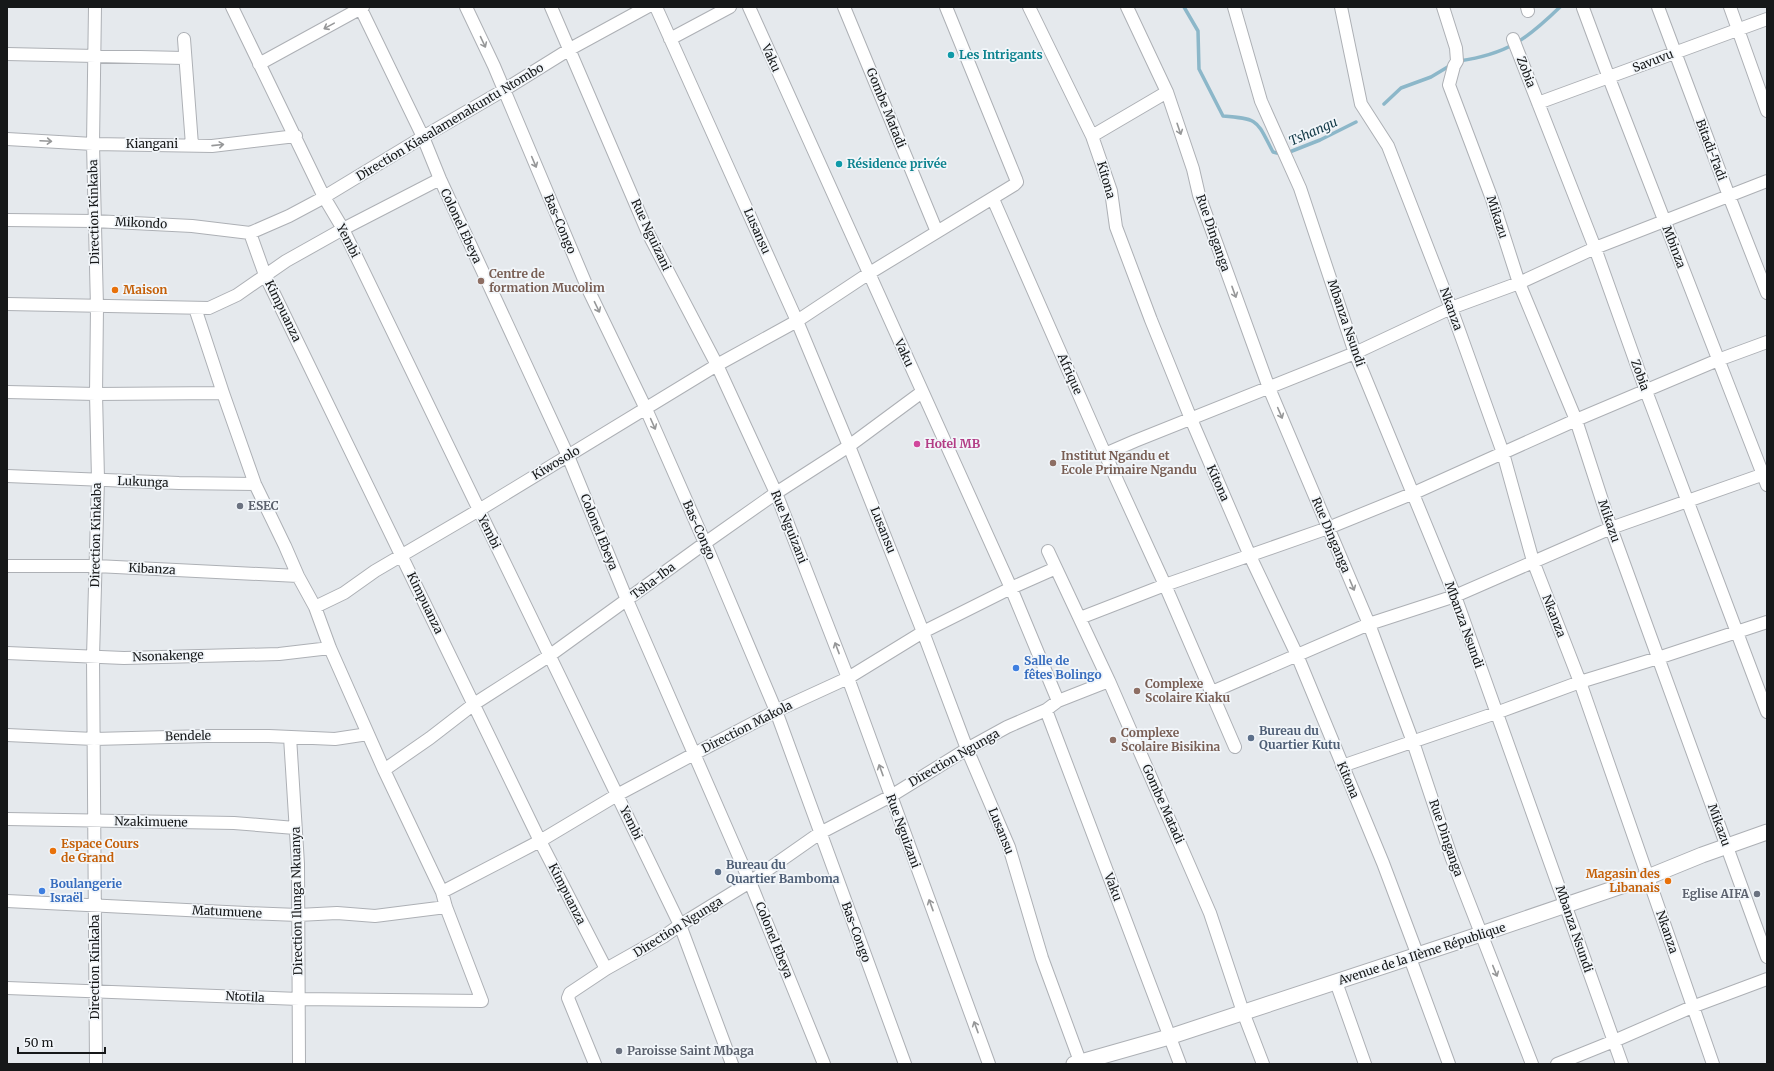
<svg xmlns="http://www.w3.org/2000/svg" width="1774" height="1071" viewBox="0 0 1774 1071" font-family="Merriweather,serif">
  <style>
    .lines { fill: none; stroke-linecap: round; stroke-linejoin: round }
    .stream { stroke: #8cb7c9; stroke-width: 3.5 }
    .minor-casing { stroke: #adb0b5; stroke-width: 14 }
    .tertiary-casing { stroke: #adb0b5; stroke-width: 17 }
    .minor { stroke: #fff; stroke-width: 12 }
    .tertiary { stroke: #fff; stroke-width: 15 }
    .oneway { stroke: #969798 }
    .culture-dot { fill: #0f9aa8; stroke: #f2f6fa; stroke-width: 1.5 }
    .education-dot { fill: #8d6e63; stroke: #f2f6fa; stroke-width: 1.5 }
    .food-dot { fill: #e8710a; stroke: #f2f6fa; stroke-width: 1.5 }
    .hotel-dot { fill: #d1479c; stroke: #f2f6fa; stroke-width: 1.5 }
    .worship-dot { fill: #6b7280; stroke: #f2f6fa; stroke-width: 1.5 }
    .shop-dot { fill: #3f7fe0; stroke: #f2f6fa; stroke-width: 1.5 }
    .service-dot { fill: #5c6f8a; stroke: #f2f6fa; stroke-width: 1.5 }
    .labels { text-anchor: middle; stroke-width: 3.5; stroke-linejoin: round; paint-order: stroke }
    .culture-label { font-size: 12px; font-weight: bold; fill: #0d838f; stroke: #f2f6fa; text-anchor: start }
    .street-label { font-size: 12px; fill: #161819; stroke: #f2f6fa }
    .education-label { font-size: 12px; font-weight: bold; fill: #785e54; stroke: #f2f6fa; text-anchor: start }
    .food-label { font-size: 12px; font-weight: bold; fill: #c56008; stroke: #f2f6fa; text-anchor: start }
    .hotel-label { font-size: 12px; font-weight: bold; fill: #b23c85; stroke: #f2f6fa; text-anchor: start }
    .worship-label { font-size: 12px; font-weight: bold; fill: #5b616d; stroke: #f2f6fa; text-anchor: start }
    .shop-label { font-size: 12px; font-weight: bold; fill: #366cbe; stroke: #f2f6fa; text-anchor: start }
    .service-label { font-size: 12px; font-weight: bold; fill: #4e5e75; stroke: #f2f6fa; text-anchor: start }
    .water-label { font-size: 13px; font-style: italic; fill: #123947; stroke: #f2f6fa }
  </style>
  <rect width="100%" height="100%" fill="#e5e9ed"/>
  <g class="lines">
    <!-- stream -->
    <path class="stream" d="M 1184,7 L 1198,31 L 1199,69 L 1223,116 C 1260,119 1256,120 1273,152 L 1281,154
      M 1459,61 C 1507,54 1526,40 1560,7
      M 1384,104 L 1401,88 L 1431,77 L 1451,65
      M 1287,153 L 1320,140 L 1356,122"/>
    <!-- minor casing -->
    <g class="minor-casing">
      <path id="minor" d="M 95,7 L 93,144 L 97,307 L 96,394 L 98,479 L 93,657 L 96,1064
        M 232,7 L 324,197 L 343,229 L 680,925 L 732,1064
        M 360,7 L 423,137 L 440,179 L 568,456 L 627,600 L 750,882 L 824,1064
        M 466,7 L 494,66 L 588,289 L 646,409 L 705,543 L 776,711 L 905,1064
        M 551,7 L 648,233 L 717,365 L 776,493 L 848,678 L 989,1064
        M 656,7 L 797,321 L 849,446 L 923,632 L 967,749 L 1009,847 L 1042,958 L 1081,1064
        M 749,7 L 1011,588 L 1058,701
        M 844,7 L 937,232
        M 1029,7 L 1092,136 L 1111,191 L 1116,227 L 1151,320 L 1191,419 L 1250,556 L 1297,655 L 1383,863 L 1418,956
        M 1127,7 L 1167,92 L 1193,169 L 1199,195 L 1269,388 L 1369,624 L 1413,742 L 1452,859 L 1532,1064
        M 1234,7 L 1261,101 L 1300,188 L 1355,353 L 1455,596 L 1622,1064
        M 1341,7 L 1361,104 L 1388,146 L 1451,308 L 1503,453 L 1533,561 L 1580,682 L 1713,1064
        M 1443,7 L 1456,48 L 1457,61 L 1454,66 L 1449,85 L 1492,199 L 1519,283 L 1576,420 L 1611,528 L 1767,957
        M 1527,7 L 1528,11
        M 1658,7 L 1729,196 L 1767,293
        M 1730,7 L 1767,111
        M 1583,8 L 1609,78 L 1767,485
        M 184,39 L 192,145
        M 670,39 L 730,7
        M 1513,39 L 1595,248 L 1646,391 L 1767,712
        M 7,54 L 184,58
        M 259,64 L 363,7
        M 1538,103 L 1767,19
        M 1092,136 L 1167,92
        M 7,139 L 93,144 L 212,146 L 296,136
        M 993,199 L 1105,454 L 1165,585 L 1235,747
        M 7,220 L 94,221 L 192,226 L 250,233
        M 250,233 L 265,275 L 540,841 L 606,969
        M 250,233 L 289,216 L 319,200 L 423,137 L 504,90 L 570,49 L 647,7
        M 7,304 L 209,308 L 237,295 L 286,261 L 343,229 L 440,179
        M 7,392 L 96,394 L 223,393
        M 1105,454 L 1135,441 L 1355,353 L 1451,308 L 1519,283 L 1595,248 L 1767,181
        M 7,476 L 179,483 L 255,484
        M 1048,551 L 1109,681 L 1210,913 L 1243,1012 L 1263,1064
        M 7,566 L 96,566 L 298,576
        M 315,607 L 344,593 L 375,571 L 479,510 L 717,365 L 797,321 L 868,274 L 1014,185 L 1017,182 L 1016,179 L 946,7
        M 1080,618 L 1165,585 L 1328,528 L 1414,493 L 1576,420 L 1718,360 L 1767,342
        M 7,653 L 124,658 L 279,654 L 330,648
        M 1212,692 L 1369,624 L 1455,596 L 1611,528 L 1767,473
        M 1046,710 L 1180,1064
        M 7,735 L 94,739 L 207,736 L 269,736 L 335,739 L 368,734
        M 290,737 L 298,864 L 299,1064
        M 1342,766 L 1496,713 L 1580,682 L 1658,658 L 1767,622
        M 384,770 L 430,738 L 474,704 L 549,656 L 705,543 L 776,493 L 849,446 L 922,392
        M 7,819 L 234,823 L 295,828
        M 442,892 L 540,841 L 617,795 L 694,754 L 776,711 L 848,678 L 923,632 L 1011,588 L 1056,568
        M 7,901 L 246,913 L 298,915 L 337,913 L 375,916 L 446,907
        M 1410,958 L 1449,1064
        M 1336,982 L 1365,1064
        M 7,988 L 299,999 L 482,1001 L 446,907 L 442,892 L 384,770 L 330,648 L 315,607 L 298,576 L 285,546 L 255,484 L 223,393 L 195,308
        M 595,1064 L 568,998 L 570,993 L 606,969 L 663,937 L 680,925 L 750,882 L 820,833 L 891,796 L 967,749 L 1007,727 L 1046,710 L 1058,701 L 1109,681
        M 1557,1064 L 1614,1041 L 1692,1007 L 1767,979"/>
    </g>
    <!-- tertiary casing -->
    <g class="tertiary-casing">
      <path id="tertiary" d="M 1074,1064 L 1169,1037 L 1481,934 L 1648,877 L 1702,855 L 1767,832"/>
    </g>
    <!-- minor -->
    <use href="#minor" class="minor"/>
    <!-- tertiary -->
    <use href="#tertiary" class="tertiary"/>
  </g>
  <!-- one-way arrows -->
  <defs><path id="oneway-shaft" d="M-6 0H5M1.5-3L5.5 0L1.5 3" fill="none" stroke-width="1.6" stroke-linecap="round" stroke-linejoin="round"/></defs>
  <g class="oneway">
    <use href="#oneway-shaft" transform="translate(329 26) rotate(151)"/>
    <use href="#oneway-shaft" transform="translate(483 42) rotate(65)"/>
    <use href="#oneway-shaft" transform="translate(1179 129) rotate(71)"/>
    <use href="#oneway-shaft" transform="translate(46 141) rotate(3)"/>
    <use href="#oneway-shaft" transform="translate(218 145) rotate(-6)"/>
    <use href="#oneway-shaft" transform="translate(534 162) rotate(67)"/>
    <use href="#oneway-shaft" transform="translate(1234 292) rotate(70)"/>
    <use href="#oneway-shaft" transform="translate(597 307) rotate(64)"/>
    <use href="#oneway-shaft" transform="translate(1280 413) rotate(67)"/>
    <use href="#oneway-shaft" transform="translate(653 424) rotate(66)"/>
    <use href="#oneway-shaft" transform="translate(1352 585) rotate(67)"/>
    <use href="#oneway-shaft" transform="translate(837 648) rotate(-111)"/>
    <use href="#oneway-shaft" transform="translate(881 770) rotate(-110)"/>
    <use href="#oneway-shaft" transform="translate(931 905) rotate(-110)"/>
    <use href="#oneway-shaft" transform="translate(1495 971) rotate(68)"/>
    <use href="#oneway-shaft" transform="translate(976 1027) rotate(-110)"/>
  </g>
  <!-- markers -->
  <g class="culture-dot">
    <circle cx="951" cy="55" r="4"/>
    <circle cx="839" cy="164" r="4"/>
  </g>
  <g class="education-dot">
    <circle cx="481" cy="281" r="4"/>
    <circle cx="1053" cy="463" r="4"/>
    <circle cx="1137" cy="691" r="4"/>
    <circle cx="1113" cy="740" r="4"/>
  </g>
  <g class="food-dot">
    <circle cx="115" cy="290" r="4"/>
    <circle cx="53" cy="851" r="4"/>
    <circle cx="1668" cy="881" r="4"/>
  </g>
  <circle class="hotel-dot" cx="917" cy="444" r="4"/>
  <g class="worship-dot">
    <circle cx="240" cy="506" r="4"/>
    <circle cx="1757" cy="894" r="4"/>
    <circle cx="619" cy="1051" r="4"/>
  </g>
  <g class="shop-dot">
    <circle cx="1016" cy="668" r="4"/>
    <circle cx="42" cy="891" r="4"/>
  </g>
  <g class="service-dot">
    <circle cx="1251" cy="738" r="4"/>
    <circle cx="718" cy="872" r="4"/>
  </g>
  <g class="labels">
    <!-- culture labels -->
    <g class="culture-label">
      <text x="959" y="59">Les Intrigants</text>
      <text x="847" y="168">Résidence privée</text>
    </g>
    <!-- street labels -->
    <g class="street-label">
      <text transform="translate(771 58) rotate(66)" y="4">Vaku</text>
      <text transform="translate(1653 61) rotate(-21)" y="4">Savuvu</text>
      <text transform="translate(1526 72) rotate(69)" y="4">Zobia</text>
      <text transform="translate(886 108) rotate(68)" y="4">Gombe Matadi</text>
      <text transform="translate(450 122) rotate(-31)" y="4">Direction Kiasalamenakuntu Ntombo</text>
      <text x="152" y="148">Kiangani</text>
      <text transform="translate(1711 150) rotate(69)" y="4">Bitadi-Tadi</text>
      <text transform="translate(1106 180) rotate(74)" y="4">Kitona</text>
      <text transform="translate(94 212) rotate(-91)" y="4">Direction Kinkaba</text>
      <text transform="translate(1497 217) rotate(72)" y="4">Mikazu</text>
      <text transform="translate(141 223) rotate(3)" y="4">Mikondo</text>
      <text transform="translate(560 224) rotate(67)" y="4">Bas-Congo</text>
      <text transform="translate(461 226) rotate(65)" y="4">Colonel Ebeya</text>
      <text transform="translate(757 231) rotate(66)" y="4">Lusansu</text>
      <text transform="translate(1213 233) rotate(71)" y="4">Rue Dinganga</text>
      <text transform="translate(651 235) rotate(65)" y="4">Rue Nguizani</text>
      <text transform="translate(348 241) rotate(63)" y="4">Yembi</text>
      <text transform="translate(1674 247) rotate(69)" y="4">Mbinza</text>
      <text transform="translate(1451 309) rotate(70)" y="4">Nkanza</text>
      <text transform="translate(283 311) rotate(64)" y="4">Kimpuanza</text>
      <text transform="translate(1346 323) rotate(71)" y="4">Mbanza Nsundi</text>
      <text transform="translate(904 353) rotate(65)" y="4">Vaku</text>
      <text transform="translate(1070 374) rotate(66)" y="4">Afrique</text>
      <text transform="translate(1640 375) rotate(70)" y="4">Zobia</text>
      <text transform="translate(556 463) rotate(-31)" y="4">Kiwosolo</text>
      <text transform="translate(143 482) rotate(2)" y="4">Lukunga</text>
      <text transform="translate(1218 483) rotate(66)" y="4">Kitona</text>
      <text transform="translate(1609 521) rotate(71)" y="4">Mikazu</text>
      <text transform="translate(789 527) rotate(68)" y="4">Rue Nguizani</text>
      <text transform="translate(699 530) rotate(66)" y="4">Bas-Congo</text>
      <text transform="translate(883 530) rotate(68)" y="4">Lusansu</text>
      <text transform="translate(489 532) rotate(64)" y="4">Yembi</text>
      <text transform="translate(599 532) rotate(68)" y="4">Colonel Ebeya</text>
      <text transform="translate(96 535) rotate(-89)" y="4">Direction Kinkaba</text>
      <text transform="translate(1331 535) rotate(67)" y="4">Rue Dinganga</text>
      <text transform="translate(152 569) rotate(3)" y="4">Kibanza</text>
      <text transform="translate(653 581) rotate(-37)" y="4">Tsha-Iba</text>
      <text transform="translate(425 603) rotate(64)" y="4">Kimpuanza</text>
      <text transform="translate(1554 616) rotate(69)" y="4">Nkanza</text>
      <text transform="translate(1464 625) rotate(70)" y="4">Mbanza Nsundi</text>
      <text transform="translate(168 656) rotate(-2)" y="4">Nsonakenge</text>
      <text transform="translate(747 727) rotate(-27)" y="4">Direction Makola</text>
      <text transform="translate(188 736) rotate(-1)" y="4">Bendele</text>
      <text transform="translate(954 758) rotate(-30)" y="4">Direction Ngunga</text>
      <text transform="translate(1348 780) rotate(67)" y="4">Kitona</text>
      <text transform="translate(1163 804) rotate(66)" y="4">Gombe Matadi</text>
      <text transform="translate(151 822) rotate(1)" y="4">Nzakimuene</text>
      <text transform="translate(631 823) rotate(64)" y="4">Yembi</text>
      <text transform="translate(1719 825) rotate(70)" y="4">Mikazu</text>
      <text transform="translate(903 831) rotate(70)" y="4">Rue Nguizani</text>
      <text transform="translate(1001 831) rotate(68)" y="4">Lusansu</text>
      <text transform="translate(1446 838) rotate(71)" y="4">Rue Dinganga</text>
      <text transform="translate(1113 887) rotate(69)" y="4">Vaku</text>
      <text transform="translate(567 894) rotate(63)" y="4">Kimpuanza</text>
      <text transform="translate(297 901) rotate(-91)" y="4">Direction Ilunga Nkuanya</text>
      <text transform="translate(227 912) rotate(3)" y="4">Matumuene</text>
      <text transform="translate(678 927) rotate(-32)" y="4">Direction Ngunga</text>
      <text transform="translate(1574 929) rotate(71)" y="4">Mbanza Nsundi</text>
      <text transform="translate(856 932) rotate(70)" y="4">Bas-Congo</text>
      <text transform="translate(1667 932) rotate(71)" y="4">Nkanza</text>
      <text transform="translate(774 940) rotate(68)" y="4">Colonel Ebeya</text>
      <text transform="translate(1422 954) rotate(-18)" y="4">Avenue de la IIème République</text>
      <text transform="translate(95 967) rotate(-90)" y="4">Direction Kinkaba</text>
      <text transform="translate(245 997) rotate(3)" y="4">Ntotila</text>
    </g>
    <!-- education labels -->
    <g class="education-label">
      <text x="489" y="278">Centre de<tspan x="489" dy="14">formation Mucolim</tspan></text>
      <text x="1061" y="460">Institut Ngandu et<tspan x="1061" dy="14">Ecole Primaire Ngandu</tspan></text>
      <text x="1145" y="688">Complexe<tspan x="1145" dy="14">Scolaire Kiaku</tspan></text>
      <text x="1121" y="737">Complexe<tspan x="1121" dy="14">Scolaire Bisikina</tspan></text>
    </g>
    <!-- food labels -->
    <g class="food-label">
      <text x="123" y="294">Maison</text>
      <text x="61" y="848">Espace Cours<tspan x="61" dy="14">de Grand</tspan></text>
      <text x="1660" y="878" text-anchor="end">Magasin des<tspan x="1660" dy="14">Libanais</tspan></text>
    </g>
    <!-- hotel labels -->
    <g class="hotel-label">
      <text x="925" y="448">Hotel MB</text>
    </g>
    <!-- worship labels -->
    <g class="worship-label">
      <text x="248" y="510">ESEC</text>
      <text x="1749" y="898" text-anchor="end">Eglise AIFA</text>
      <text x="627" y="1055">Paroisse Saint Mbaga</text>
    </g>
    <!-- shop labels -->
    <g class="shop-label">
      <text x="1024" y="665">Salle de<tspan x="1024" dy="14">fêtes Bolingo</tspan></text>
      <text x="50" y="888">Boulangerie<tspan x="50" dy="14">Israël</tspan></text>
    </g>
    <!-- service labels -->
    <g class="service-label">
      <text x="1259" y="735">Bureau du<tspan x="1259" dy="14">Quartier Kutu</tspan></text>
      <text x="726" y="869">Bureau du<tspan x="726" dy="14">Quartier Bamboma</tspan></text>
    </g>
    <!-- water labels -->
    <g class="water-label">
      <text transform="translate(1313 131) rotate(-24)" y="5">Tshangu</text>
    </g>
  </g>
  <!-- border -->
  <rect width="1774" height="1071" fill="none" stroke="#161819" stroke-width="16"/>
  <!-- scale -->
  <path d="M18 1047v6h87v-6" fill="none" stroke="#161819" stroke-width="2"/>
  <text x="24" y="1047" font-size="12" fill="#161819" stroke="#f2f6fa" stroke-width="3" paint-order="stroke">50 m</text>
</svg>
